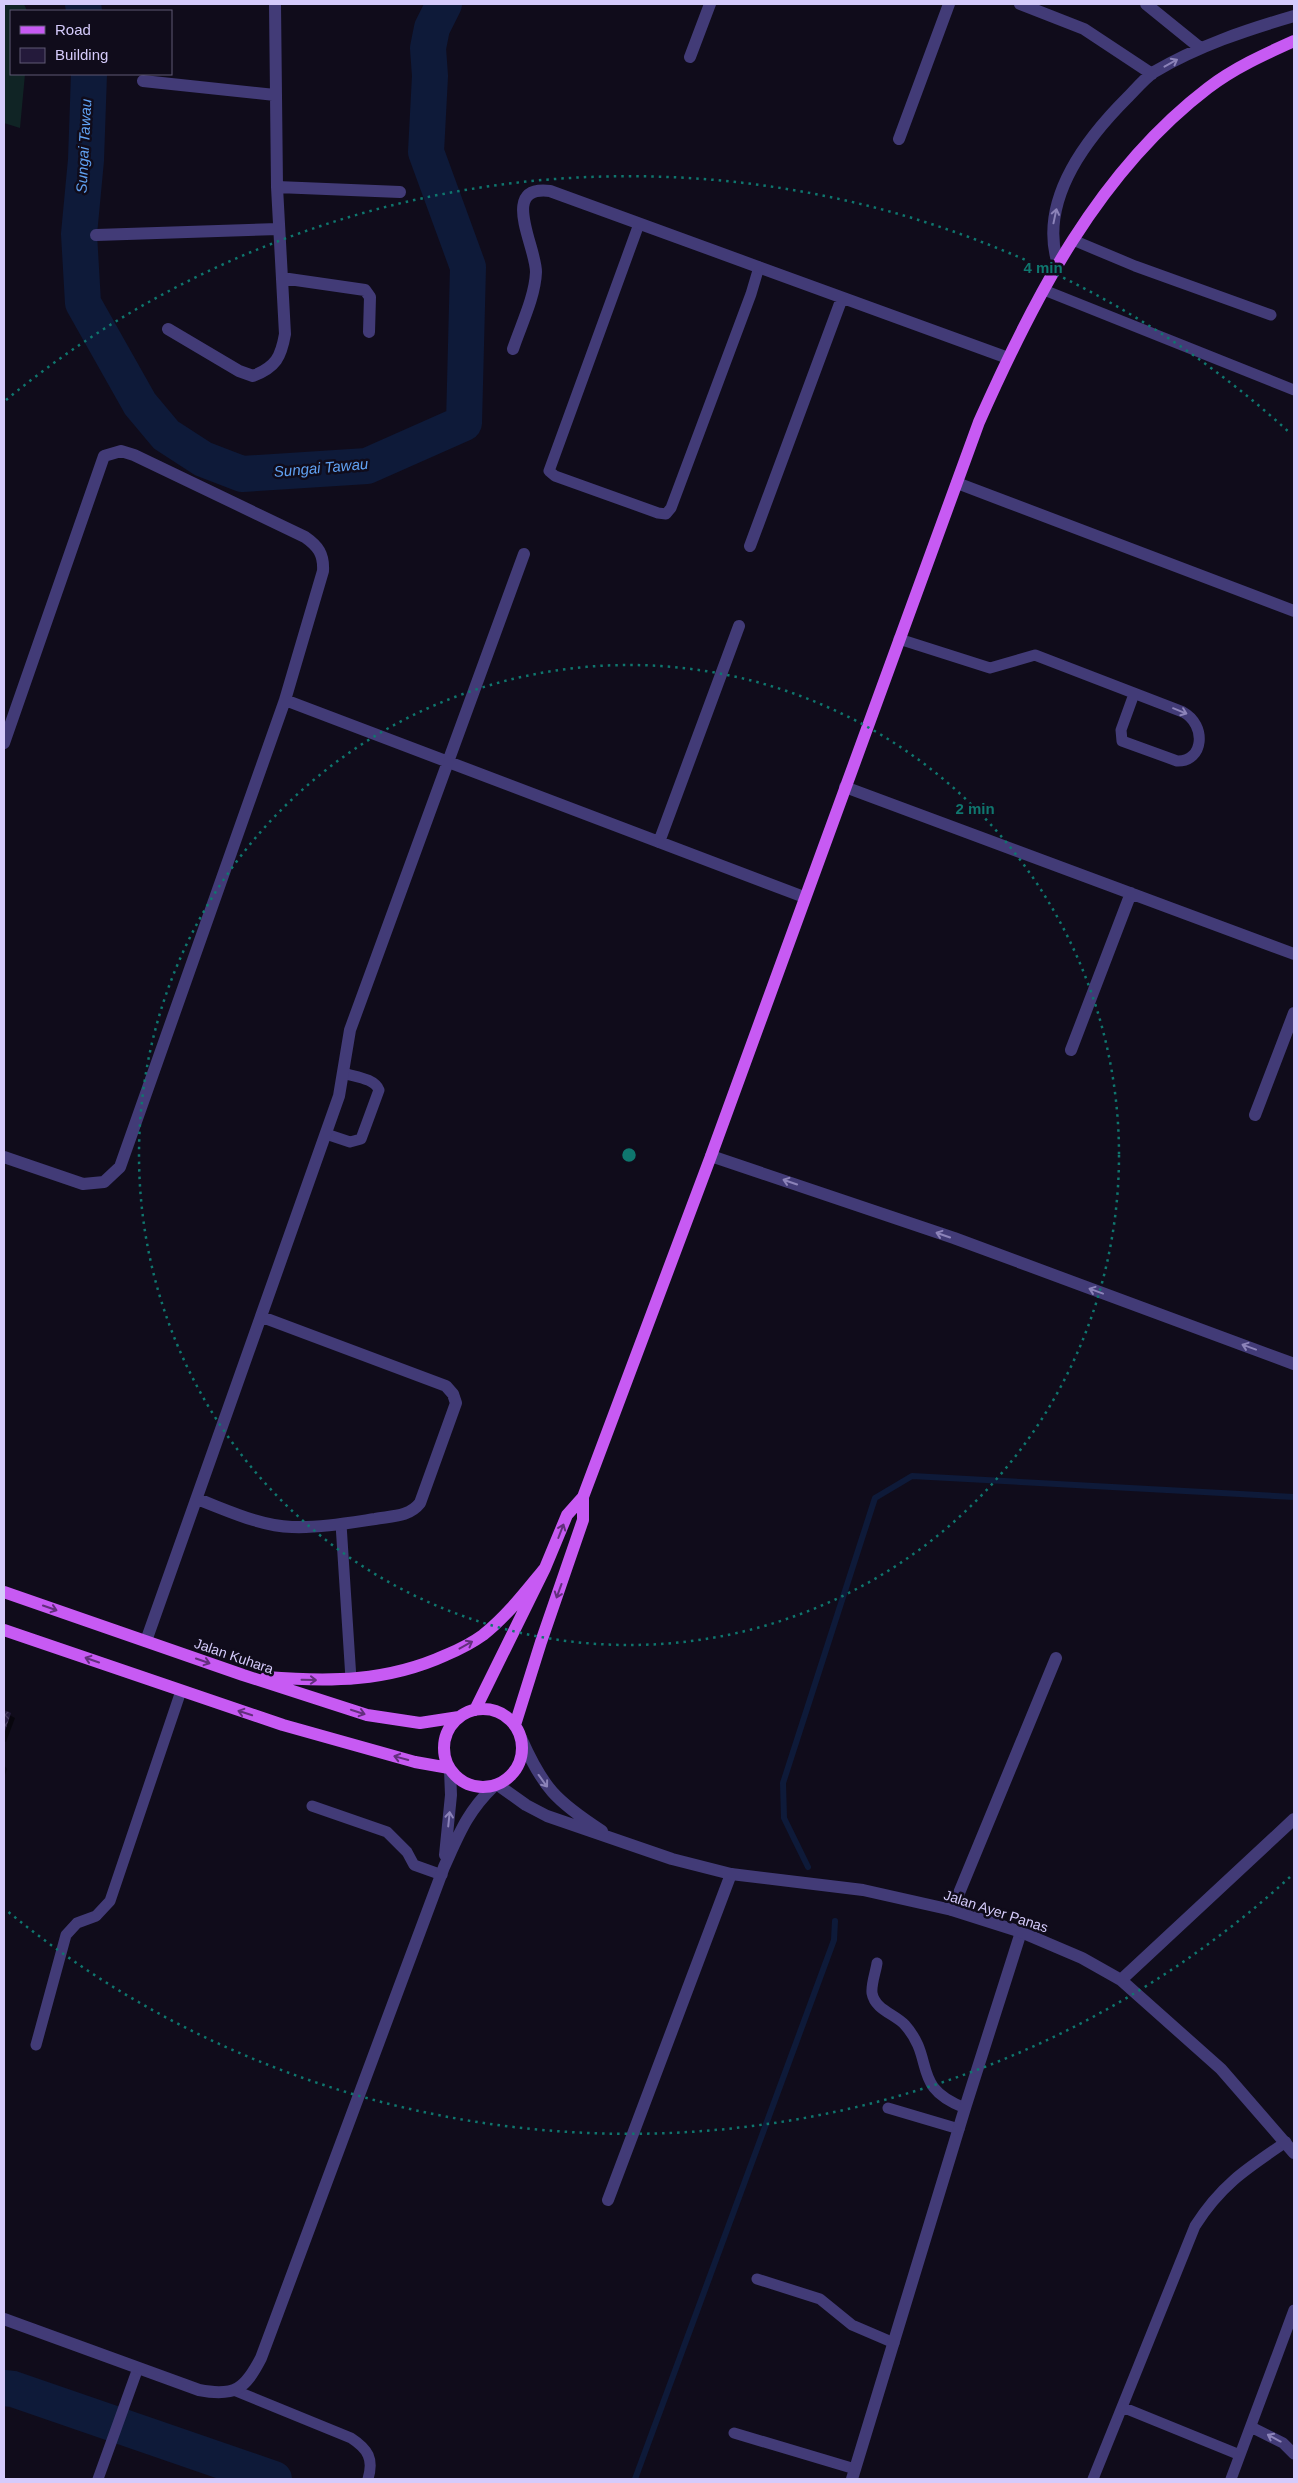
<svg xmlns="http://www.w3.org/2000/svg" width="1298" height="2483" viewBox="0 0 1298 2483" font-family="Arial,sans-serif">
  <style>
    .park { fill: #102425 }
    .shadow { fill: #0007 }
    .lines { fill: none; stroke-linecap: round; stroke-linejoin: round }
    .stream { stroke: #0e1a39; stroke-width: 6 }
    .river { stroke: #0e1a39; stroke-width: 36 }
    .building { fill: url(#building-cross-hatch) }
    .service { stroke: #423b77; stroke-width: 11 }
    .minor { stroke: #423b77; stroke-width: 12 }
    .tertiary { stroke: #423b77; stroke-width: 12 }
    .primary { stroke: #c75af3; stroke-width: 12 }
    .oneway { stroke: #8c83b9 }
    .oneway2 { stroke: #622f7c }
    .ring { fill: none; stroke: #0f766e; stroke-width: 2.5; stroke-dasharray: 2.5 5 }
    .labels { text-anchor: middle; stroke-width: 5; stroke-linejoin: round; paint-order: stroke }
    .street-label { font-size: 14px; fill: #d5cbfb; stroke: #100c1b }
    .water-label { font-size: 15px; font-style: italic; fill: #61a2f3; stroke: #100c1b }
    .centre { fill: #0f766e; stroke: #100c1b; stroke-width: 2.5 }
    .ring-label { font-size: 15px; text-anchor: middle; font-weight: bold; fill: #0f766e; stroke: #100c1b; stroke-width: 5; stroke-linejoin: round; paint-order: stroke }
  </style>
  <defs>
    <pattern id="building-cross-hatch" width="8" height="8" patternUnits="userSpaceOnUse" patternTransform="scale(1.25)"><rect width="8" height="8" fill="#241a3b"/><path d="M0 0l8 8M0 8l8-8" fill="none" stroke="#433a58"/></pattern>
  </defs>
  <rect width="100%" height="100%" fill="#100c1b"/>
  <!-- park -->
  <path class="park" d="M 4,4 L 24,4 L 27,11 L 11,11 L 11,74 L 25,74 L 20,128 L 4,123 Z"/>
  <!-- shadow -->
  <path class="shadow" d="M 4,1712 L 15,1718 L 6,1742 L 4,1741 Z
    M 4,1765 L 7,1769 L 4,1778 Z"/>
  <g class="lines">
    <!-- stream -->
    <path class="stream" d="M 808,1867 L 784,1818 L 783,1783 L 875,1498 L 912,1476 L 1294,1497
      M 635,2479 L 834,1940 L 835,1921"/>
    <!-- river -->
    <path class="river" d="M 83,4 L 84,11
      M 89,74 L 86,160 L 79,234 L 83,303 L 140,404 L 166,435 L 203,459 L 242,474 L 367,466 L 464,423 L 468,267 L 426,152 L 430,76 L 428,48 L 432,28 L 444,4
      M 4,2388 L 13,2389 L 274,2479"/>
  </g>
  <!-- building -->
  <path class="building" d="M 4,1710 L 11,1713 L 4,1734 Z"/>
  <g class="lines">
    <!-- service -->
    <path class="service" d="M 639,224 L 549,471 L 555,476 L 658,513 L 666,514 L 671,508 L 751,294 L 759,267
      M 1073,240 L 1135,266 L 1271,315
      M 1044,290 L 1294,390
      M 899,639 L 990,668 L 1035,655 L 1183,712 C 1207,725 1204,762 1177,761 L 1122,741 L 1121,730 L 1134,694
      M 326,1134 L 350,1142 L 361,1139 L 379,1090 C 374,1078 355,1077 343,1073
      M 341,1524 L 351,1679
      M 312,1806 L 387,1832 L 407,1852 L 414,1865 L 442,1875
      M 877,1963 C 876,1971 871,1984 872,1993 C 875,2010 895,2014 905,2025 C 936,2060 910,2087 965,2108
      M 36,2045 L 66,1935 L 77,1923 L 96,1916 L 110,1901 L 181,1691
      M 888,2108 L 959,2129
      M 757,2279 L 820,2299 L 852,2325 L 894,2343
      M 236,2391 L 351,2438 C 368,2449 374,2459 368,2479
      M 1122,2407 L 1240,2455
      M 1251,2427 L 1283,2443 L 1294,2454
      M 734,2433 L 855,2469
      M 98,2479 L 138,2368
      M 1093,2479 L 1195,2226 C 1221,2185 1246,2169 1286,2142
      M 1231,2479 L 1294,2310"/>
    <!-- minor -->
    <path class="minor" d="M 1020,4 L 1084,29 L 1152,74
      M 1146,4 L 1199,47
      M 690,57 L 710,4
      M 143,81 L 275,95
      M 899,139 L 949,4
      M 277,187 L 400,192
      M 96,235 L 278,229
      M 1058,264 C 1038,201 1085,140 1127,98 C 1135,90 1144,79 1154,72 C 1198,46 1246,30 1294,16
      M 282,278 L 365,290 L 370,297 L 369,332
      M 168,329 L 239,371 L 253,376 C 276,367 281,357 285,334 L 277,187 L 275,4
      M 513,349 C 521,325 535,297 536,272 C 536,246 499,185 550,191 L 1008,358
      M 957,483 L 1294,611
      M 750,546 L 842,298
      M 285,700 L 804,897
      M 4,743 L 104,456 L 121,451 L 134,455 L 305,537 C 318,546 324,554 323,571 L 285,700 L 120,1167 L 104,1182 L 83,1184 L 4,1157
      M 845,787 L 1294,954
      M 659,842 L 739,626
      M 1071,1050 L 1131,893
      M 1255,1115 L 1294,1013
      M 711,1156 L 954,1238 L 1294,1364
      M 197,1499 C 227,1510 259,1526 292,1527 C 319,1528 348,1523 375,1519 C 392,1516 409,1517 420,1503 L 456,1403 L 453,1394 L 446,1386 L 262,1317
      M 146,1641 L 339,1096 L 350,1030 L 524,554
      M 445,1855 L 451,1795 L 450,1770
      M 952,1910 L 1056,1658
      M 608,2200 L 731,1874
      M 4,2319 L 199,2390 C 235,2397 245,2389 261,2358 L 444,1867 C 459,1834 467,1812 494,1786
      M 852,2479 L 965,2108 L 1021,1932"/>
    <!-- tertiary -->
    <path class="tertiary" d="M 521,1738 C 543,1788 556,1801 602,1831
      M 498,1785 L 526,1805 L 547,1816 L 672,1859 L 731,1874 L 863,1890 L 952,1910 L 1021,1932 L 1082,1958 L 1121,1980 L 1221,2069 L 1294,2153
      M 1121,1980 L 1294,1819"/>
    <!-- primary -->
    <path class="primary" d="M 4,1592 L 243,1675 L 367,1715 L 420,1723 L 459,1717
      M 4,1630 L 283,1725 L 415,1762 L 449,1768
      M 266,1677 C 329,1682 387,1682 446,1655 C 458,1650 472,1643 483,1635 C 507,1616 526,1591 545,1568
      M444 1748a39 39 0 1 1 78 0a39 39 0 1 1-78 0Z
      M 475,1710 L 545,1568 L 567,1515 L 583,1497
      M 515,1725 L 541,1642 L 583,1520 L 583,1497 L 711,1156 L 979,422 C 1034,298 1098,172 1208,88 C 1234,68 1265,54 1294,41"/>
  </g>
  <!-- one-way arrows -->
  <defs><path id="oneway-shaft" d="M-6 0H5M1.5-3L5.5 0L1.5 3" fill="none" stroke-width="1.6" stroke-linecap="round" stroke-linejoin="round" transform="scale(1.25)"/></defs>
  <g class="oneway">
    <use href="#oneway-shaft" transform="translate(1171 63) rotate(-29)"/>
    <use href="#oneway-shaft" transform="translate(1055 216) rotate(-78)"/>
    <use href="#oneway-shaft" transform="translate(1180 711) rotate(22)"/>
    <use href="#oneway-shaft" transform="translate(790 1182) rotate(-161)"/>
    <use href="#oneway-shaft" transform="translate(943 1235) rotate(-161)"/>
    <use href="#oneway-shaft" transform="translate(1096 1291) rotate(-160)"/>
    <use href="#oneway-shaft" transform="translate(1249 1347) rotate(-160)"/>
    <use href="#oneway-shaft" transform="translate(543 1781) rotate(54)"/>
    <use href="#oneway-shaft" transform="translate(449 1819) rotate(-84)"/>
    <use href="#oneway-shaft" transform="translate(1274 2438) rotate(-152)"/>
  </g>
  <g class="oneway2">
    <use href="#oneway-shaft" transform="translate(561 1531) rotate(-69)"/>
    <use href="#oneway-shaft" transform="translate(559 1591) rotate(110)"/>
    <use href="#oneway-shaft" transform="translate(50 1608) rotate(19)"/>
    <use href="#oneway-shaft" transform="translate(466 1645) rotate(-29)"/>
    <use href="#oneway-shaft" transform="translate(92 1660) rotate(-161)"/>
    <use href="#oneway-shaft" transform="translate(203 1661) rotate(19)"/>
    <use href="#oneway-shaft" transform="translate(309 1680) rotate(1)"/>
    <use href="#oneway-shaft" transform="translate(358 1712) rotate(18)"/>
    <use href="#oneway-shaft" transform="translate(245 1713) rotate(-162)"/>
    <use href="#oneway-shaft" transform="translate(401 1758) rotate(-165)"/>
  </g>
  <!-- distance rings -->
  <g class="ring">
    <circle cx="629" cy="1155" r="490"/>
    <path d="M1290 1877A979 979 0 0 1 6 1910M6 400A979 979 0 0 1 1290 433"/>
  </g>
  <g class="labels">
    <!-- street labels -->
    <g class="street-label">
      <text transform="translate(234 1656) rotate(19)" y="5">Jalan Kuhara</text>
      <text transform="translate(996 1911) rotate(18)" y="5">Jalan Ayer Panas</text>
    </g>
    <!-- water labels -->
    <g class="water-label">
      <text transform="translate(84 146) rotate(-87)" y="5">Sungai Tawau</text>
      <text transform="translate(321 468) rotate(-5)" y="5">Sungai Tawau</text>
    </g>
  </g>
  <circle cx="629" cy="1155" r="8" class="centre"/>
  <g class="ring-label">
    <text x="1043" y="273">4 min</text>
    <text x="975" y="814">2 min</text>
  </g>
  <!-- border -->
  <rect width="1298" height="2483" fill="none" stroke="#d5cbfb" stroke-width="10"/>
  <!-- legend -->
  <rect x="10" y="10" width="162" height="65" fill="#100c1b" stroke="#5f5875"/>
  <rect x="20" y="26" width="25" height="8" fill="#c75af3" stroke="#5f5875"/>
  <text x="55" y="35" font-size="15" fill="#d5cbfb">Road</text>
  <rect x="20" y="48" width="25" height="15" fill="#241a3b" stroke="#5f5875"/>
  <text x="55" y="60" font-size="15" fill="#d5cbfb">Building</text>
</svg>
